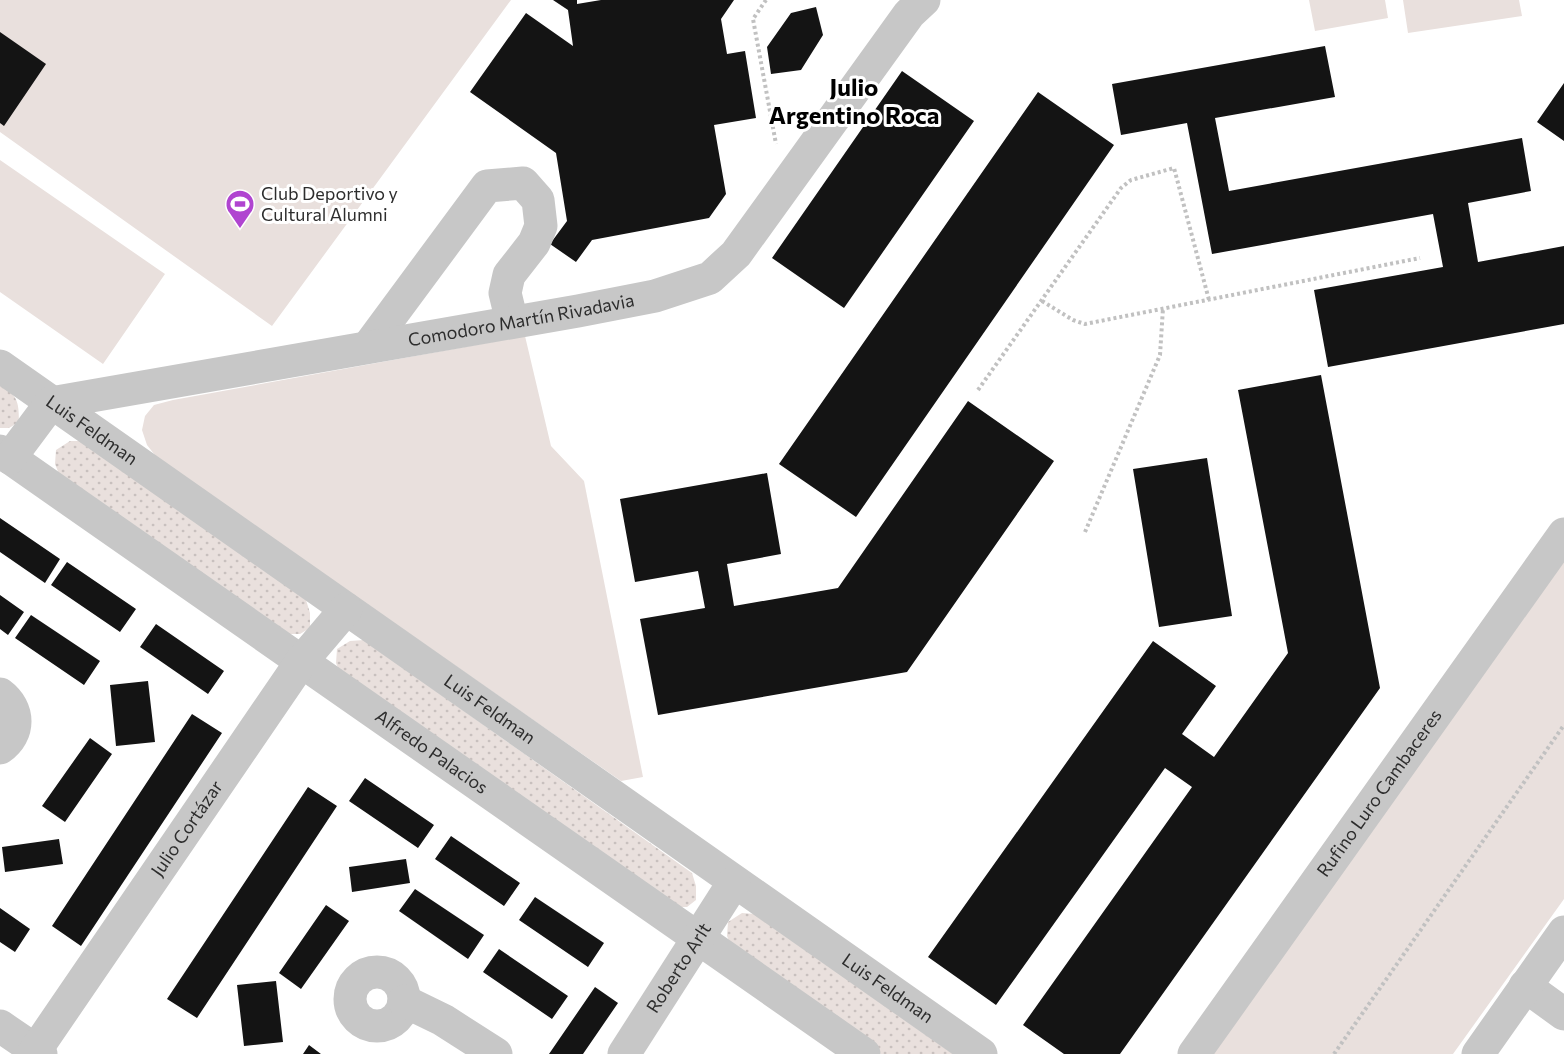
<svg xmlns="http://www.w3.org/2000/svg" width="1564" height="1054" viewBox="0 0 1564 1054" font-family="Commissioner,sans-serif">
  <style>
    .grass { fill: url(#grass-dots) }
    .green { fill: #e9e0dd }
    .building { fill: #141414 }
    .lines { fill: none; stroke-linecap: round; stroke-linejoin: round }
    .path { stroke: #c1c1c1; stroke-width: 4; stroke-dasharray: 3 3; stroke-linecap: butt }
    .minor { stroke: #c7c7c7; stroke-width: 33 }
    .labels { text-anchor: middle; stroke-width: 6; stroke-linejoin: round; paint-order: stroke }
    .poi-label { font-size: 18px; fill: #2d2d2d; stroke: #fff; text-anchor: start }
    .street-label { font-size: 18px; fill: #2d2d2d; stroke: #fff }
    .district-label { font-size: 24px; font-weight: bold; fill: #000; stroke: #fff }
  </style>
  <defs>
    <pattern id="grass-dots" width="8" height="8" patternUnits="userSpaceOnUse" patternTransform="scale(1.5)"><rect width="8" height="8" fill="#e9e0dd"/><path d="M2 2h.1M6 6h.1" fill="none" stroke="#c8c0be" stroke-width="1.8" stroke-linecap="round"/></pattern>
  </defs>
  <rect width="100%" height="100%" fill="#fff"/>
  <!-- grass -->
  <path class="grass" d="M 0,384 C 17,396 19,400 19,422 L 9,428 L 0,428 Z
    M 70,441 L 83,441 L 306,600 L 310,613 L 310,628 L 300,634 L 284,634 L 61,479 L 55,464 L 56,450 Z
    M 364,640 L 692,873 L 696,886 L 696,900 L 687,907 L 670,907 L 342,678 L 336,663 L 337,649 L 350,641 Z
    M 742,913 L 755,914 L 953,1054 L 881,1054 L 733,951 L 727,936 L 728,922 Z"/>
  <!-- green -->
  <path class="green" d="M 0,0 L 511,0 L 272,326 L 0,132 Z
    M 1309,0 L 1385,0 L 1388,18 L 1315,31 Z
    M 1403,0 L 1519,0 L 1522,16 L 1408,33 Z
    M 0,160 L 165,274 L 103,364 L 0,292 Z
    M 525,336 L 551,446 L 584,481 L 643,777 L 621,781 L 158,459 L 147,445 L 142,430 L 145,416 L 154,405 L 173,400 Z
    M 1564,547 L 1564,899 L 1453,1054 L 1208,1054 Z"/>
  <!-- building -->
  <path class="building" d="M 553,0 L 577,0 L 577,4 L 601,0 L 734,0 L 721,19 L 727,54 L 745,51 L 756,118 L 714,125 L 726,194 L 709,218 L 592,240 L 576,262 L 550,244 L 567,221 L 556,153 L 470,92 L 526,13 L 573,46 L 568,10 Z
    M 816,7 L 823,35 L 801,70 L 771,74 L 767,47 L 791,13 Z
    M 0,32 L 46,64 L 4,126 L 0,123 Z
    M 1325,46 L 1335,97 L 1215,118 L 1229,191 L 1522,138 L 1531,191 L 1468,203 L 1478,262 L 1564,246 L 1564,324 L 1328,367 L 1314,290 L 1443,267 L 1433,214 L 1212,254 L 1187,123 L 1121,135 L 1112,84 Z
    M 902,71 L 974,121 L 844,308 L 772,258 Z
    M 1564,83 L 1564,141 L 1537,122 Z
    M 1038,92 L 1114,145 L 856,517 L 779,464 Z
    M 1321,375 L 1380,688 L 1120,1054 L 1064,1054 L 1023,1025 L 1192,787 L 1165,768 L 996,1005 L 928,957 L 1153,641 L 1216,686 L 1182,734 L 1214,757 L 1288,653 L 1238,390 Z
    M 968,401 L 1054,461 L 907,672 L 658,715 L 640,619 L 705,608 L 698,571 L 635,582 L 620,499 L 767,473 L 781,554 L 727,564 L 734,606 L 838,588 Z
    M 1207,458 L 1232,616 L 1159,627 L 1133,469 Z
    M 0,518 L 60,559 L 45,583 L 0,552 Z
    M 67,562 L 136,609 L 120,632 L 51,585 Z
    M 0,595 L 24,612 L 8,635 L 0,629 Z
    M 31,615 L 100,661 L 84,685 L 15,638 Z
    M 156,624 L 224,671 L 208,694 L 140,647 Z
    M 148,681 L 155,742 L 116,746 L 110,685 Z
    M 192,714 L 222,733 L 81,946 L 52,926 Z
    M 90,738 L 112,754 L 65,822 L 42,806 Z
    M 365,778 L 434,825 L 418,848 L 349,801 Z
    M 308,787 L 337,806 L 197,1018 L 167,999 Z
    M 451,836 L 520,883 L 504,906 L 435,859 Z
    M 59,839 L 63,864 L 5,872 L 2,847 Z
    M 406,859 L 410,883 L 352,892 L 349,867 Z
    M 415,889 L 484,935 L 468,959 L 399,911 Z
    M 535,897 L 604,943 L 588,967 L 519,920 Z
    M 326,905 L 349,921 L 301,989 L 279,973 Z
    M 0,908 L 30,929 L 15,952 L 0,942 Z
    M 499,949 L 568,996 L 552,1019 L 483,972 Z
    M 276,981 L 283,1042 L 244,1046 L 237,985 Z
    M 595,987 L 618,1003 L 583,1054 L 549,1054 Z
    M 309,1045 L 321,1054 L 303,1054 Z"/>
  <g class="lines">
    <!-- path -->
    <path class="path" d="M 766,0 L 753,19 L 776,144
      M 1042,301 L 1073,320 L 1085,324 L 1420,258
      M 978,390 L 1121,188 L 1131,180 L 1174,168 L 1209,300
      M 1085,532 L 1160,355 L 1163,308
      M 1334,1054 L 1564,725"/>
    <!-- minor -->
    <g class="minor">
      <path d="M 368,347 L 487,186 L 523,183 L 538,200 L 541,226 L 534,243 L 509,275 L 505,293 L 512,322"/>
      <path id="s1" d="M 0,366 L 981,1054"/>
      <path id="s2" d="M 0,451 L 864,1054"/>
      <path id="s3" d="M 10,458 L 51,403 L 578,311 L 655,296 L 710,278 L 736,254 L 909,14 L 924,0"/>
      <path d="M 0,694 C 20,709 20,734 0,748"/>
      <circle cx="377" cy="999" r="27"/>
      <path d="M 1525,986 L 1564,1014"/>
      <path d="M 404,1001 L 443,1020 L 496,1054"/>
      <path d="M 0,1026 L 41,1054"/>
      <path id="s4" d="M 33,1054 L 301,662 L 346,609"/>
      <path id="s5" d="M 624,1054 L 734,882"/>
      <path id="s6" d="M 1194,1054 L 1564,534"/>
      <path d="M 1478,1054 L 1564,932"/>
    </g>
  </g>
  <!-- icons -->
  <defs>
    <g id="stadium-pin" transform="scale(1.5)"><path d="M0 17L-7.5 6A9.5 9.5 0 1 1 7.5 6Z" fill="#b044d0" stroke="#fff"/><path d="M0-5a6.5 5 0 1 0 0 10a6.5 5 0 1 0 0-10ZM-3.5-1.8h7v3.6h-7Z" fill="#fff"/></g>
  </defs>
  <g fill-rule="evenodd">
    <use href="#stadium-pin" x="240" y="204"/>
  </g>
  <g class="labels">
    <!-- poi labels -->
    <g class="poi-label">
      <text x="261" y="200">Club Deportivo y<tspan x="261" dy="21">Cultural Alumni</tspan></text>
    </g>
    <!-- street labels -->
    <g class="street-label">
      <text dy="6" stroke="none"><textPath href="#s3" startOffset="546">Comodoro Martín Rivadavia</textPath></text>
      <text dy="6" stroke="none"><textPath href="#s1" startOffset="112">Luis Feldman</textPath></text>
      <text dy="6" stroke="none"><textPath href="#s1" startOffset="598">Luis Feldman</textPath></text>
      <text dy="6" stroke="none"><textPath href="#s2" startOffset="526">Alfredo Palacios</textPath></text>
      <text dy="6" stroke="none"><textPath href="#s6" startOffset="320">Rufino Luro Cambaceres</textPath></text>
      <text dy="6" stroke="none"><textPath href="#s4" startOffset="273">Julio Cortázar</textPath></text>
      <text dy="6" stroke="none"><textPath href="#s5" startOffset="102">Roberto Arlt</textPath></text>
      <text dy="6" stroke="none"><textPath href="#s1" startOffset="1084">Luis Feldman</textPath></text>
    </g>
    <!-- district labels -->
    <g class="district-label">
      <text x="854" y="96">Julio<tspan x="854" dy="28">Argentino Roca</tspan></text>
    </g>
  </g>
</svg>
